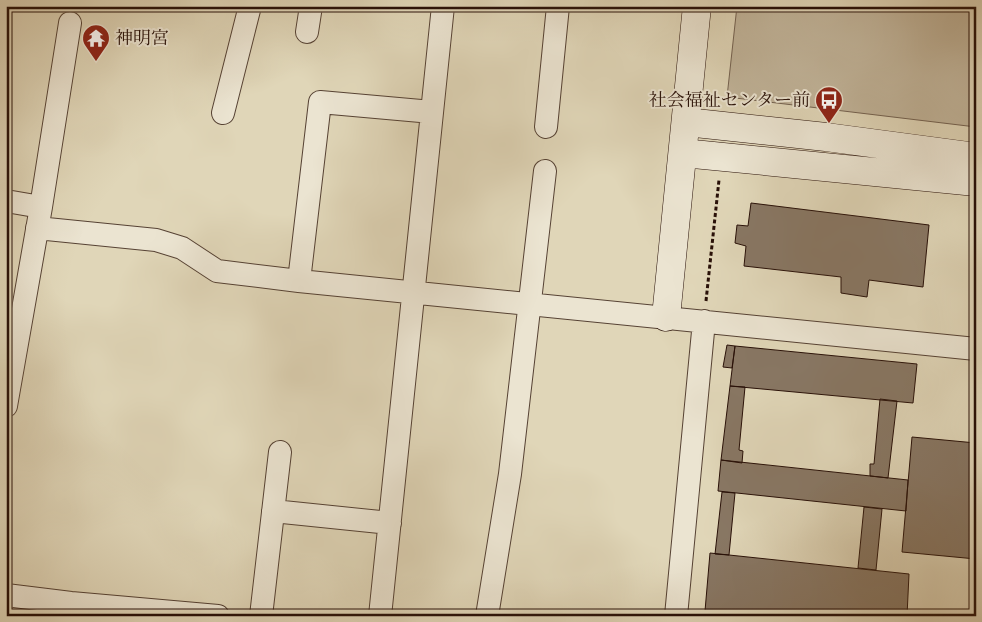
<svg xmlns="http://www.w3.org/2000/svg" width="982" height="622" viewBox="0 0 982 622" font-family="Alegreya,'Noto Serif JP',serif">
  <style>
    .green { fill: #c1b49a; stroke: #746251 }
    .building { fill: #887764; stroke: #281008 }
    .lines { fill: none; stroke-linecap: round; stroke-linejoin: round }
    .street-casing { stroke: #564234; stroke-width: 24 }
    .secondary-casing { stroke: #281008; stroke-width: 29 }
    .path { stroke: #281008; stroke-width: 3; stroke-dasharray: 4 2.5; stroke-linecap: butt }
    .street { stroke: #ebe4d1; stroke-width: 22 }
    .secondary { stroke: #ebe4d1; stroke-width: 28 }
    .labels { text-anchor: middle; stroke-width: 4; stroke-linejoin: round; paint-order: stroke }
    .poi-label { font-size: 18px; fill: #281008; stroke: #ebe4d1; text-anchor: start }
  </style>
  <rect width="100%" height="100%" fill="#e0d6b8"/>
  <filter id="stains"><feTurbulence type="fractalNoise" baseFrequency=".004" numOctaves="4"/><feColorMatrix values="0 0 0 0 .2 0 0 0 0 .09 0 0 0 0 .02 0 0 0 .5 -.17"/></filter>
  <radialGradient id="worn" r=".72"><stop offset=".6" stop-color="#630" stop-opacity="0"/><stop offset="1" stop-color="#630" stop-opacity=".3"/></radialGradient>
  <!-- green -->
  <path class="green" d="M 737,6 L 976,6 L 976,127 L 727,97 Z"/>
  <!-- building -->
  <path class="building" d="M 751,203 L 929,225 L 923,287 L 869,280 L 867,297 L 841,293 L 841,277 L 744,266 L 746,246 L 735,243 L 737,225 L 748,226 Z
    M 727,345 L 735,346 L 732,368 L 723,367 Z
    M 735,346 L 917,364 L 913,403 L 730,386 Z
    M 730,386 L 745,387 L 739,450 L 743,451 L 742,463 L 721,460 Z
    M 880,399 L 897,401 L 888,478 L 870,476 L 870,464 L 874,464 Z
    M 912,437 L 976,443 L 976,559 L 902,552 Z
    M 721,460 L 908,480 L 906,511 L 718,491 Z
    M 722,492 L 735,493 L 729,555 L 715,554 Z
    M 864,507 L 882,509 L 876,570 L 858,568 Z
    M 710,553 L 909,574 L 907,616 L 756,616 L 705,611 Z"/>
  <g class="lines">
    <!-- street casing -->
    <g class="street-casing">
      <path id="street" d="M 307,32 L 311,6
        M 223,113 L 250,6
        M 546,127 L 558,6
        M 6,201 L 41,207
        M 37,228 L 156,240 L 182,248 L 217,271 L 299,281 L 976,349
        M 299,281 L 320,102 L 432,112
        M 6,406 L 41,207 L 70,23
        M 273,511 L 390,523
        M 6,595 L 71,603 L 218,616
        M 261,616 L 280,452
        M 380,616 L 443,6
        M 487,616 L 510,474 L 545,171
        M 676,616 L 704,321"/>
    </g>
    <!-- secondary casing -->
    <g class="secondary-casing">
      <path id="secondary" d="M 686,122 L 826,137 L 976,157
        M 683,153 L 976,182
        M 666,317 L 697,6"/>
    </g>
    <!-- path -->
    <path class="path" d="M 706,301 L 719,180"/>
    <!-- street -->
    <use href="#street" class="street"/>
    <!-- secondary -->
    <use href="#secondary" class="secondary"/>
  </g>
  <!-- icons -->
  <defs>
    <g id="temple-pin" transform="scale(1.4375)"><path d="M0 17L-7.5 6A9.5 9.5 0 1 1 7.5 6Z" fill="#8f2418" stroke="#ebe4d1"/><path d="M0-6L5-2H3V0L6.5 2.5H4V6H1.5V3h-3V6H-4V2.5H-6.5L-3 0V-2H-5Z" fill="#fff"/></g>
    <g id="bus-pin" transform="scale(1.4375)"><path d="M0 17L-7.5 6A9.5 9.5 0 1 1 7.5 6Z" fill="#8f2418" stroke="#ebe4d1"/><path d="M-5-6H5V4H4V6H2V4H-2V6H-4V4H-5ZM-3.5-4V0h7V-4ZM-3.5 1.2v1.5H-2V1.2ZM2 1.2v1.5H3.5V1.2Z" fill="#fff"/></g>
  </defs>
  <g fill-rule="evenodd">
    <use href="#temple-pin" x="96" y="38"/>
    <use href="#bus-pin" x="829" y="100"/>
  </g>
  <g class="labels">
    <!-- poi labels -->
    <g class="poi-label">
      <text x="115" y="44">神明宮</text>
      <text x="810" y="106" text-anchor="end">社会福祉センター前</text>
    </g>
  </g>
  <!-- margin -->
  <rect width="982" height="622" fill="none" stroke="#e0d6b8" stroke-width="25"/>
  <rect x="8" y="8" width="967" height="607" fill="none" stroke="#281008" stroke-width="2.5"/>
  <rect x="12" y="12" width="957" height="597" fill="none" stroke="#281008"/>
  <rect width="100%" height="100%" filter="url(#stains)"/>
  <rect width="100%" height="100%" fill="url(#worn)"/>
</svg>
